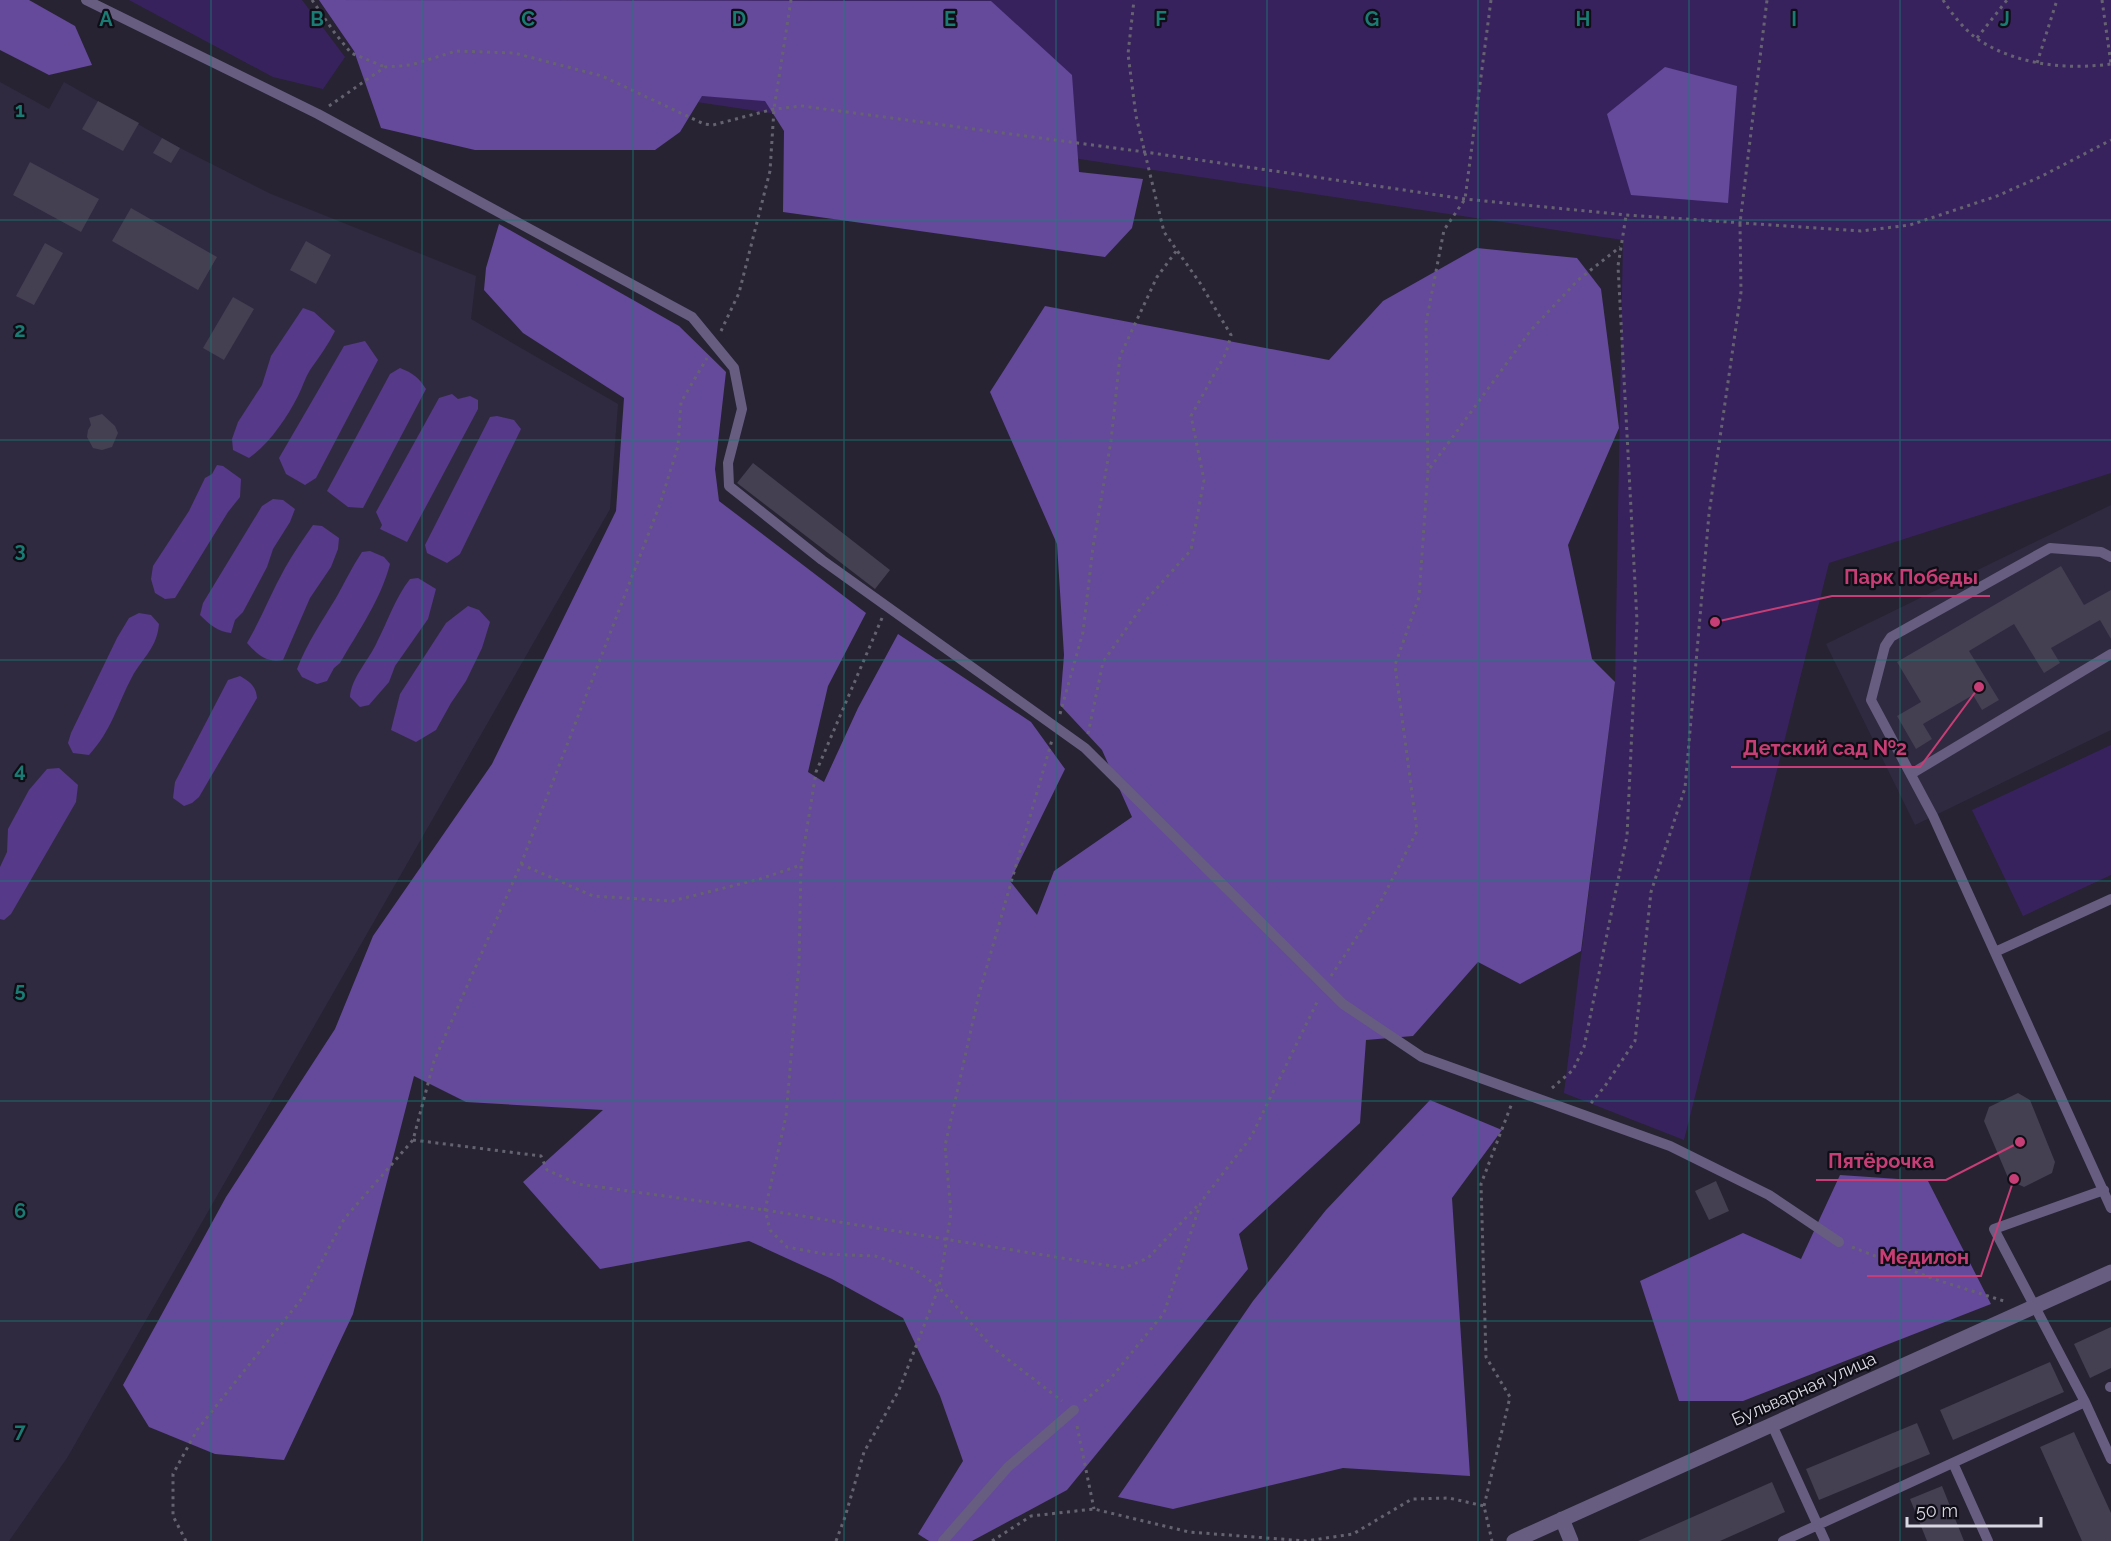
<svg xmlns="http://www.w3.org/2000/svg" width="2111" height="1541" viewBox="0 0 2111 1541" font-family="Raleway,sans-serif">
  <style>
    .built { fill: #302a40 }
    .green { fill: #38225e }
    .forest { fill: #65499b }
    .water { fill: #563989 }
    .building { fill: #443f51 }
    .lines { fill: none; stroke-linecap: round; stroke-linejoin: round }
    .path { stroke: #666371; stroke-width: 3; stroke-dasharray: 3 4.5; stroke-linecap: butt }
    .lane { stroke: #675d81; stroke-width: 10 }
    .street { stroke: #675d81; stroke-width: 15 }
    .grid { fill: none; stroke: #197b74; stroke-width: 1.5; stroke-opacity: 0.55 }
    .labels { text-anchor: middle; stroke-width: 4.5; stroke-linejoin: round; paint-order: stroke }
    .street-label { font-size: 18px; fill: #d9d7e2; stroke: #0f0d15 }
    .grid-label { font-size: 20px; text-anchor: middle; font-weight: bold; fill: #197b74; stroke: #0f0d15; stroke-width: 4.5; stroke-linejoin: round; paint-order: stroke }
    .leader { fill: none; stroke: #c73e76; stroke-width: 2 }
    .callout-dot { fill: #c73e76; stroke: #0f0d15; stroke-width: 2 }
    .callout-label { font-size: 20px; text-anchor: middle; font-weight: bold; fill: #c73e76; stroke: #0f0d15; stroke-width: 4.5; stroke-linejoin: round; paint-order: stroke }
  </style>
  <rect width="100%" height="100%" fill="#272333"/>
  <!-- built -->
  <path class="built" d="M 0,82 L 49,109 L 64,82 L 180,148 L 271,194 L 476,276 L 471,319 L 618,404 L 610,509 L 67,1458 L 9,1541 L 0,1541 Z
    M 2111,505 L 2111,730 L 1915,825 L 1826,644 Z"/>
  <!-- green -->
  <path class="green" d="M 129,0 L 302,0 L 345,57 L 323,89 L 273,77 Z
    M 319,0 L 2111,0 L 2111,473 L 1829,563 L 1684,1140 L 1564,1093 L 1615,682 L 1623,240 L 354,51 Z
    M 2111,745 L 2111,875 L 2023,916 L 1972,810 Z"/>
  <!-- forest -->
  <path class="forest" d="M 0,0 L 29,0 L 75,26 L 92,65 L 49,75 L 0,50 Z
    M 319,0 L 991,1 L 1072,75 L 1079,172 L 1143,179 L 1132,228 L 1105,257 L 783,212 L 784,131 L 765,101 L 702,96 L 680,132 L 655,150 L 475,150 L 381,128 L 354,51 Z
    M 1665,67 L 1737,86 L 1728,203 L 1631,195 L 1607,114 Z
    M 499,224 L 679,326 L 726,372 L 715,469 L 719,501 L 866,613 L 828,686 L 808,772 L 824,782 L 858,708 L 898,634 L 1031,722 L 1065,769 L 1010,881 L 1037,915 L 1054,871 L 1132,817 L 1102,750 L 1060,705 L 1064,655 L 1057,544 L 990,392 L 1045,306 L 1329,360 L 1383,301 L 1477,248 L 1577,258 L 1601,289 L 1619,428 L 1568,545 L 1592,659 L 1615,682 L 1581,951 L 1520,984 L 1478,962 L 1413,1036 L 1366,1040 L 1360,1123 L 1239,1234 L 1248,1269 L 1067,1490 L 972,1541 L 929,1541 L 918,1534 L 963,1461 L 940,1396 L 903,1318 L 832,1279 L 749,1241 L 600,1269 L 523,1182 L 603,1110 L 466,1102 L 414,1076 L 353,1314 L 284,1460 L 215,1454 L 149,1427 L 123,1385 L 226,1197 L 335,1029 L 373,936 L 492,764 L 616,511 L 624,398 L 523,333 L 484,290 L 486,268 Z
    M 1430,1100 L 1502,1130 L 1452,1198 L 1470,1476 L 1343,1468 L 1173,1509 L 1118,1497 L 1253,1301 L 1326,1210 Z
    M 1840,1175 L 1928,1181 L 1991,1304 L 1743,1401 L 1679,1401 L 1640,1281 L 1743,1233 L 1801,1259 Z"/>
  <!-- water -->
  <path class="water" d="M 303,308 L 314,312 L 335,331 C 328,345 319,357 310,370 C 305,378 302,388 298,396 C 286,419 270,443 249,458 L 233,450 L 232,439 L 238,422 L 262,385 L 271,356 Z
    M 365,341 L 378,360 L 316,478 L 305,485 L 286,474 L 279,458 L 344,346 Z
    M 400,368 C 413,373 419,378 426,389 L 363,508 L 348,507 L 327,491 L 390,374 Z
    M 452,394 L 458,399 L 470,396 L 478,400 L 478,409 L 407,542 L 380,529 L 382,525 L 376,512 L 439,398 Z
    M 497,416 L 514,420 L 521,429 L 460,554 L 447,563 L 427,553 L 425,545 L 490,417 Z
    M 217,465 L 223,466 L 241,479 L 240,497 L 228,512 L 175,598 L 165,599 L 155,593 L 151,579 L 153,566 L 189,511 L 205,478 L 212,474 Z
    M 273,499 L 283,500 L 295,509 L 290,522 L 273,549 L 267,567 L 243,612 L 235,620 L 231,633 C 218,632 209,624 200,615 L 203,603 L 262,506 Z
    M 313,525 L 322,526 L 339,538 L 338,549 L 331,567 L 310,598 L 283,660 C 266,663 258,655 247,643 C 261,619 271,593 285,568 C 293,554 303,539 313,525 Z
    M 370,551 L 384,557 L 390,564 C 381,599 358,632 340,663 L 334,668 L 327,681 L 317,684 L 302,677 L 297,669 C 307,643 322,621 336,598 C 345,582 352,567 362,552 Z
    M 418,578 L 436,589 L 428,619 L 395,666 L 389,682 L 369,705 L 360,707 L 350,697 C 351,678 369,660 377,642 C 388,621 395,598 410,579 Z
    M 468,606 L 479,610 L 490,622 L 482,648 L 466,681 L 451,703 L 436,730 L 416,742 L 391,730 L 400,694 L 446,623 Z
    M 139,613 L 151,615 L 159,624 C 157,648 143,657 132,677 C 117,705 112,730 89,755 L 73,753 L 68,743 L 71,733 L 117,638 L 129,618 Z
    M 240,676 C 250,682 256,686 257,698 L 199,797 L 192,803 L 184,806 L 173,798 L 175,782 L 228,680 Z
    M 59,768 L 78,785 L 76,802 L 11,914 L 4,920 L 0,919 L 0,867 L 7,852 L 8,829 L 29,790 L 47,769 Z"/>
  <!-- building -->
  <path class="building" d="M 98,101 L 139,123 L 123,151 L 82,129 Z
    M 162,138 L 180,148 L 171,163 L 153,153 Z
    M 30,162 L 99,199 L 81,232 L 13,195 Z
    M 131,208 L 217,257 L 198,290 L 112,241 Z
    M 306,241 L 331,255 L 316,284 L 290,270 Z
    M 45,243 L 63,253 L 34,305 L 16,296 Z
    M 233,297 L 254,309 L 224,360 L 203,348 Z
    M 102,414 L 115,426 L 118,433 L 112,447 L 102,450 L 93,448 L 87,437 L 88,430 L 91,425 L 89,418 Z
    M 753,463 L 890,570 L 875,589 L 737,483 Z
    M 2061,566 L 2084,605 L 2111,590 L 2111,639 L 2100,620 L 2051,648 L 2060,663 L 2044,673 L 2014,624 L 1969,651 L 1999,700 L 1982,710 L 1973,695 L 1923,724 L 1932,739 L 1916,749 L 1897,716 L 1921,702 L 1897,662 Z
    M 2018,1093 L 2030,1100 L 2055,1162 L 2052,1173 L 2024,1187 L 2009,1180 L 1984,1121 L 1989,1107 Z
    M 1716,1181 L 1729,1211 L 1709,1220 L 1695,1191 Z
    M 2111,1327 L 2111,1368 L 2090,1378 L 2074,1344 Z
    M 2050,1362 L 2064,1392 L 1953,1440 L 1940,1410 Z
    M 1917,1423 L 1930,1454 L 1819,1500 L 1806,1469 Z
    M 2074,1432 L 2111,1513 L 2111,1541 L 2082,1541 L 2040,1447 Z
    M 1772,1482 L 1785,1512 L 1720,1541 L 1638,1541 Z
    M 1942,1486 L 1964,1541 L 1927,1541 L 1910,1499 Z"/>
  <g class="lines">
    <!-- path -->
    <path class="path" d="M 312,0 L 334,32 L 351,53 L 385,67
      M 1943,0 C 1952,14 1963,28 1976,38 C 2015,65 2066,70 2111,64
      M 2102,0 L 2111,64
      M 1977,38 L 2007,0
      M 2037,63 L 2057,0
      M 329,106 L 385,67 L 411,65 L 456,51 L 514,53 L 602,76 L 704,124 L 713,125 L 774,109 L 802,106 L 1145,152 L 1465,199 L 1626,215 L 1861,231 L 1910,225 L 1997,196 L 2042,176 L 2111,140
      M 721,331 L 739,293 L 770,171 L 774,109 L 791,0
      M 1430,468 L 1531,330 L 1578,280 L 1620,247
      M 882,618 L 816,772 L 801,865 L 799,964 L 786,1116 L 765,1210 L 770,1230 L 787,1247 L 824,1254 L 875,1256 L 914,1269 L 939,1287 L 992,1347 L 1062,1401
      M 1060,714 L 1083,632 L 1093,547 L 1111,441 L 1120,356 L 1157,277 L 1177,250
      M 1088,734 L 1103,662 L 1147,599 L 1191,550 L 1204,480 L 1191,416 L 1226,353 L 1231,335 L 1200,283 L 1164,232 L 1136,116 L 1128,54 L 1134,0
      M 521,864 L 593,896 L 672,901 L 760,879 L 801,865
      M 1331,976 L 1382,899 L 1417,831 L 1395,665 L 1419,597 L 1428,470 L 1426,323 L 1444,230 L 1465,199 L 1491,0
      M 1552,1088 L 1573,1070 L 1584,1047 L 1627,836 L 1637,621 L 1618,266 L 1626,216
      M 1591,1103 L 1605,1086 L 1635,1041 L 1651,892 L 1685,788 L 1709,514 L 1741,292 L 1740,223 L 1767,0
      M 413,1140 L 541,1156 L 547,1170 L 578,1184 L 765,1210 L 1124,1268 L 1148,1258 L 1200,1203
      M 1852,1247 L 1934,1279 L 2007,1302
      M 1084,1401 L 1111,1378 L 1164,1313 L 1201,1202 L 1251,1137 L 1318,1000
      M 1077,1426 L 1094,1509
      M 1484,1506 L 1510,1397 L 1486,1357 L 1481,1184 L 1512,1103
      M 186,1541 L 173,1516 L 173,1474 L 197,1430 L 303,1297 L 344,1219 L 413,1140 L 434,1061 L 521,864 L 660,504 L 678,446 L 681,402 L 707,358
      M 836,1541 L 845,1517 L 864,1452 L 899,1390 L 939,1287 L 951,1213 L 945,1146 L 979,994 L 1052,740
      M 992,1541 L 1031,1516 L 1094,1509 L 1189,1532 L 1306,1541 L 1353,1534 L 1412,1499 L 1449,1498 L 1484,1506 L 1492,1541"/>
    <!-- lane -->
    <path class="lane" d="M 86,0 L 318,114 L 692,317 L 734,368 L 742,409 L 728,463 L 729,486 L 822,560 L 1085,748 L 1343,1004 L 1422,1057 L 1670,1146 L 1769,1195 L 1839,1242
      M 2111,557 L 2101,552 L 2050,548 L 1891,637 L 1885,646 L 1871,700 L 1933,816 L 2111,1208
      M 1911,774 L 2111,654
      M 1995,952 L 2111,899
      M 2110,1387 L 2111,1387
      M 2085,1402 L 2111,1459
      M 1772,1425 L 1825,1541
      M 1953,1463 L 1988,1541
      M 943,1541 L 1008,1467 L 1074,1410
      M 1783,1541 L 2085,1402 L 1994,1229 L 2104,1190"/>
    <!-- street -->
    <path class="street" d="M 1562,1519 L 1571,1541
      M 1514,1541 L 2111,1272"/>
  </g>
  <!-- grid -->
  <path class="grid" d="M 211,0 L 211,1541M 422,0 L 422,1541M 633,0 L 633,1541M 844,0 L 844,1541M 1056,0 L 1056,1541M 1267,0 L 1267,1541M 1478,0 L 1478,1541M 1689,0 L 1689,1541M 1900,0 L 1900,1541M 0,220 L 2111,220M 0,440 L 2111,440M 0,660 L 2111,660M 0,881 L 2111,881M 0,1101 L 2111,1101M 0,1321 L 2111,1321"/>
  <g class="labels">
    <!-- street labels -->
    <g class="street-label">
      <text transform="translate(1804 1389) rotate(-24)" y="6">Бульварная улица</text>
    </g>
  </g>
  <g class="grid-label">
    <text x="106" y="26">A</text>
    <text x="317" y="26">B</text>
    <text x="528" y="26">C</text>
    <text x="739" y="26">D</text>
    <text x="950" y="26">E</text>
    <text x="1161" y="26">F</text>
    <text x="1372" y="26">G</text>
    <text x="1583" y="26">H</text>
    <text x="1794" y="26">I</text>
    <text x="2005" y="26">J</text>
    <text x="20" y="117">1</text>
    <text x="20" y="337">2</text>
    <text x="20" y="557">3</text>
    <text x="20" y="777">4</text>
    <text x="20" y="997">5</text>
    <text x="20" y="1218">6</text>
    <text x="20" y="1438">7</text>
  </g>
  <!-- callouts -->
  <path class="leader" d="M1715 622L1832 596H1990M1979 687L1920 767H1731M2020 1142L1946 1180H1816M2014 1179L1981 1276H1867"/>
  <g class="callout-dot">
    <circle cx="1715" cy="622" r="6"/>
    <circle cx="1979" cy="687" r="6"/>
    <circle cx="2020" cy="1142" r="6"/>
    <circle cx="2014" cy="1179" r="6"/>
  </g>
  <g class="callout-label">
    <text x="1911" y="584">Парк Победы</text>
    <text x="1825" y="755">Детский сад №2</text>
    <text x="1881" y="1168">Пятёрочка</text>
    <text x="1924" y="1264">Медилон</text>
  </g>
  <!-- scale -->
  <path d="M1907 1517v9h134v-9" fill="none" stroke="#d9d7e2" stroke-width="3"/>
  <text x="1916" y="1517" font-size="18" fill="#d9d7e2" stroke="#0f0d15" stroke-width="4.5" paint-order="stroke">50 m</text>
</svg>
